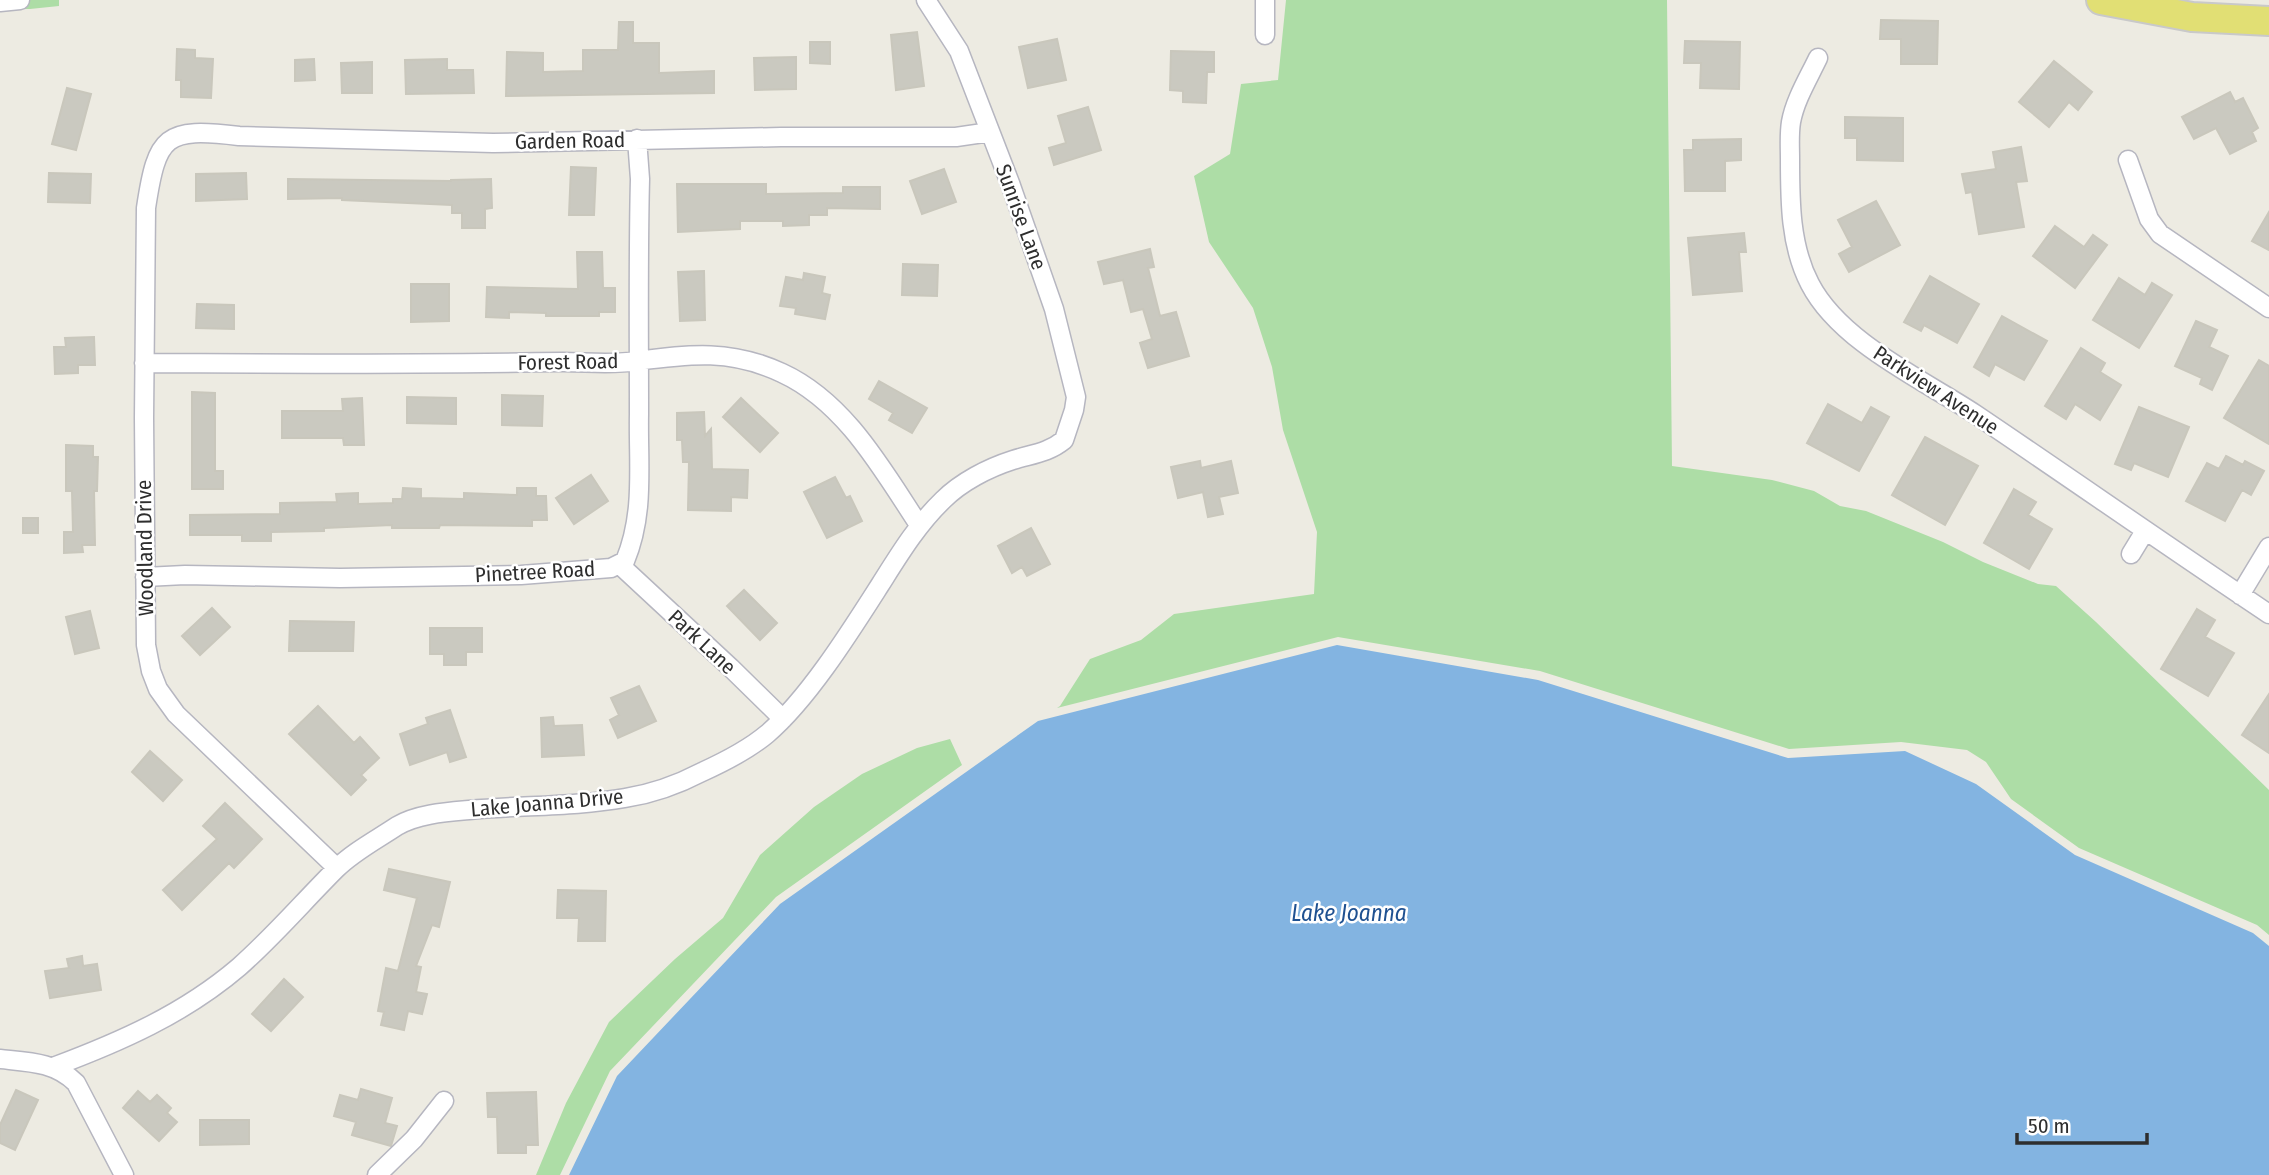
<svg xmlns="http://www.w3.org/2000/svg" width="2269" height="1175" viewBox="0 0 2269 1175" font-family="'Fira Sans Condensed',sans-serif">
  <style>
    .green { fill: #addda6 }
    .water { fill: #83b4e1 }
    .building { fill: #cac9c0; stroke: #c9c7bc; stroke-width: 2 }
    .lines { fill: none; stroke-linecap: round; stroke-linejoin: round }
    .street-casing { stroke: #b6b6c0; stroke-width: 21 }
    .primary-casing { stroke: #c9c9c9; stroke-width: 32 }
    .street { stroke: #fff; stroke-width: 18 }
    .primary { stroke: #e1df74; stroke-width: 28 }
    .labels { text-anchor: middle; stroke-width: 5; stroke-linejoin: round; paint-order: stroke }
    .street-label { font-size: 21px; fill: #2e2e2e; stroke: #fff }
    .water-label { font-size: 23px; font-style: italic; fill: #1f5191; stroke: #fff }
  </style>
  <rect width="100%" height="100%" fill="#edebe2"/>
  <!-- green -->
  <path class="green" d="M 0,0 L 59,0 L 59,6 L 30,9 L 0,9 Z
    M 1286,0 L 1667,0 L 1672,466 L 1772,480 L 1814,491 L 1840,506 L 1866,511 L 1943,542 L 1983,562 L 2038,584 L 2056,586 L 2096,622 L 2269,790 L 2269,935 L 2257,925 L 2079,848 L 2011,799 L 1986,762 L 1967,750 L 1901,742 L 1789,749 L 1540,671 L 1338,637 L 1057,708 L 1060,706 L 1090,659 L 1141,640 L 1174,614 L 1314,594 L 1317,532 L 1283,430 L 1272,367 L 1253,308 L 1209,242 L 1194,176 L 1230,154 L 1241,84 L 1278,80 Z
    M 950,739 L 962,765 L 776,897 L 610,1071 L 560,1175 L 536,1175 L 566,1103 L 609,1022 L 675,959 L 723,918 L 760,855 L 814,807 L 862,774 L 917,748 Z"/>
  <!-- water -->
  <path class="water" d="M 1337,645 L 1538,680 L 1788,758 L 1905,751 L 1976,784 L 2075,855 L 2253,933 L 2269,946 L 2269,1175 L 569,1175 L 617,1076 L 780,904 L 1038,721 Z"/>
  <!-- building -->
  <path class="building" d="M 1881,20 L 1938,21 L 1937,64 L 1901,64 L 1901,39 L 1880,39 Z
    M 619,22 L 633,22 L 633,43 L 659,43 L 659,73 L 714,71 L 714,93 L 506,96 L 507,52 L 543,53 L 543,72 L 583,71 L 583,50 L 618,50 Z
    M 917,32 L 924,86 L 896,90 L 891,35 Z
    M 1057,39 L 1066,80 L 1028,88 L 1019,47 Z
    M 1685,41 L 1740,42 L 1739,89 L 1700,88 L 1701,63 L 1684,63 Z
    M 810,42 L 830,42 L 830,64 L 810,63 Z
    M 177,49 L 195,50 L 195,58 L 213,59 L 211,98 L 181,97 L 181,80 L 176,80 Z
    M 1171,51 L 1214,52 L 1214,72 L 1207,72 L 1206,103 L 1183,102 L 1183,91 L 1170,90 Z
    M 796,57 L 796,89 L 755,90 L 754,58 Z
    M 314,59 L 315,80 L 295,81 L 295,60 Z
    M 447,59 L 447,70 L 473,70 L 474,93 L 406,94 L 405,60 Z
    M 2054,61 L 2092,92 L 2078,110 L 2069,102 L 2049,127 L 2019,102 Z
    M 372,62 L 372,93 L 342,93 L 341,63 Z
    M 67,88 L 91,94 L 76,150 L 52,144 Z
    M 2230,92 L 2235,102 L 2243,98 L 2258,128 L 2252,132 L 2256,141 L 2230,154 L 2216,128 L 2194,139 L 2182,117 Z
    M 1088,107 L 1101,150 L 1054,165 L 1049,148 L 1066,143 L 1058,116 Z
    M 1845,117 L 1903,118 L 1903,161 L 1857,160 L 1857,138 L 1845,138 Z
    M 1741,139 L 1741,160 L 1725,161 L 1725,191 L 1685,191 L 1684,150 L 1693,150 L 1693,140 Z
    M 2021,147 L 2027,181 L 2016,182 L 2024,227 L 1979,234 L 1972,192 L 1966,193 L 1962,174 L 1996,169 L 1993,152 Z
    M 571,167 L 596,168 L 594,215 L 569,215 Z
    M 944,169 L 956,202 L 922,214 L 910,181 Z
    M 49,173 L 91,174 L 90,203 L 48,202 Z
    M 246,173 L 247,199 L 196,201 L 196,174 Z
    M 288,179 L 451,181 L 451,180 L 491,179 L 492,208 L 485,209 L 485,228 L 462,228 L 462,213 L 452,213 L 452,205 L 342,200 L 342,198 L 288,199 Z
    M 677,184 L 766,184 L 766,194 L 843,193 L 843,187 L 880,187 L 880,209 L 827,208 L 827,215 L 809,215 L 809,225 L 783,226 L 783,221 L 740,221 L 740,229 L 678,232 Z
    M 1876,201 L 1900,245 L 1849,272 L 1839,254 L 1852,247 L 1838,220 Z
    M 2269,212 L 2269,250 L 2252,241 Z
    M 2055,226 L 2084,247 L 2093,235 L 2107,245 L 2075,288 L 2033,256 Z
    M 1744,233 L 1746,252 L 1739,252 L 1742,291 L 1693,295 L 1688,238 Z
    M 1150,249 L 1154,267 L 1148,268 L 1160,316 L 1176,312 L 1189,356 L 1148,368 L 1140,343 L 1152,339 L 1143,309 L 1131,312 L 1123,280 L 1104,284 L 1098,262 Z
    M 577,252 L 602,252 L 603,288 L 615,288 L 615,312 L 599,312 L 599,316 L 546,316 L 546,313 L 509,312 L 509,318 L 486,317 L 487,287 L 578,289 Z
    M 903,264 L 938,265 L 937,296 L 902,295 Z
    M 704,271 L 705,320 L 680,321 L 678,272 Z
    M 804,273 L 825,277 L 822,293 L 830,295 L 825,319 L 795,314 L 796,308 L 780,306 L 786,277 L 803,280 Z
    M 1930,276 L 1979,304 L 1957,343 L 1924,325 L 1921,331 L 1904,322 Z
    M 2119,278 L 2145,295 L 2152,283 L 2172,295 L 2139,348 L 2093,320 Z
    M 411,284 L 449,284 L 449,321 L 411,322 Z
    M 197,304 L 234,305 L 234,329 L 196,328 Z
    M 2002,316 L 2047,341 L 2024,380 L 1995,364 L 1989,376 L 1974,367 Z
    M 2196,321 L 2217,330 L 2209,347 L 2228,356 L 2212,390 L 2200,384 L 2202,378 L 2175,366 Z
    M 94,337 L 95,365 L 78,365 L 78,373 L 55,374 L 54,347 L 66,347 L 65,338 Z
    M 2081,348 L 2105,363 L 2100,372 L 2121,385 L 2100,420 L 2075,404 L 2066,419 L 2045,406 Z
    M 2259,360 L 2269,366 L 2269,444 L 2224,418 Z
    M 879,381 L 927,408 L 912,433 L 889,420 L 893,413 L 869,399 Z
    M 192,392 L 215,393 L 215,471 L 223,471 L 223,489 L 192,489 Z
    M 502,395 L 543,396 L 542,426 L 502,425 Z
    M 407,397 L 456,398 L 456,424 L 407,423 Z
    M 362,398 L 364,445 L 344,445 L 343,438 L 282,438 L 282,411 L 343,411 L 342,399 Z
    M 741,398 L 778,433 L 760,452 L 723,417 Z
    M 1828,404 L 1862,423 L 1871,407 L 1889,417 L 1859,471 L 1807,443 Z
    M 2139,407 L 2189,427 L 2168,477 L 2134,463 L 2131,470 L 2115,464 Z
    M 704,412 L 705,436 L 711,429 L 712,469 L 748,470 L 747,498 L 731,497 L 731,511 L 688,510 L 689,462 L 683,462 L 682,440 L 677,440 L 677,413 Z
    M 1925,437 L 1978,466 L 1945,525 L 1892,495 Z
    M 66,445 L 93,446 L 93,457 L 98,457 L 97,491 L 94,491 L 95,545 L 82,545 L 83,552 L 64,553 L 64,532 L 73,532 L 72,491 L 66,491 Z
    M 2226,456 L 2243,465 L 2245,461 L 2264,471 L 2251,495 L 2242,490 L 2225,521 L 2186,501 L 2207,463 L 2219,469 Z
    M 1200,461 L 1201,468 L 1231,461 L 1238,493 L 1219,497 L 1223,514 L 1208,517 L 1203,492 L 1178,498 L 1171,467 Z
    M 591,475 L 608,501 L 574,524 L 556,498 Z
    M 835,477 L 846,498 L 850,496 L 862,521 L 827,538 L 804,492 Z
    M 403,488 L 421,489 L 421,498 L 464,499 L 464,493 L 517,495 L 517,488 L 536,488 L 536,496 L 546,496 L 547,520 L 532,520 L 532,526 L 440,525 L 439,528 L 392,528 L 392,525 L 324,528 L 324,531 L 271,532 L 271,541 L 242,541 L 242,535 L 190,535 L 190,515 L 280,514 L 280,503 L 337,502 L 336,494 L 358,493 L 358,504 L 393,503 L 393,499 L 402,499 Z
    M 2014,489 L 2036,502 L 2028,515 L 2052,529 L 2029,569 L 1984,543 Z
    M 23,518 L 38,518 L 38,533 L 23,533 Z
    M 1031,528 L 1050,564 L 1027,576 L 1022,567 L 1012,573 L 998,546 Z
    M 744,590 L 777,623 L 760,640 L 727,606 Z
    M 212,608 L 230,627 L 200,655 L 182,636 Z
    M 2197,609 L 2215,620 L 2205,637 L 2234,653 L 2208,696 L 2161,669 Z
    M 90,611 L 99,648 L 75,654 L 66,617 Z
    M 290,621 L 354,622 L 353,651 L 289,651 Z
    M 430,628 L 482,628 L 482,652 L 466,652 L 466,665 L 444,665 L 444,654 L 430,654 Z
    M 639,686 L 656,721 L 618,738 L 610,720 L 619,715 L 611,698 Z
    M 2269,694 L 2269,753 L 2242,735 Z
    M 318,706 L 354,743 L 360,737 L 379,758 L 361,775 L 366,780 L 351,795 L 289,734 Z
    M 450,710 L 466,757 L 450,762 L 447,752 L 410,765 L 400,734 L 428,724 L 426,718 Z
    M 553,717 L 554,726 L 582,725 L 584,755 L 542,757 L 541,718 Z
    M 150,751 L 182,780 L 163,801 L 132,772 Z
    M 225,803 L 262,839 L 234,868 L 229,863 L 182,910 L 163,890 L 217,839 L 203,826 Z
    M 389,869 L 450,882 L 439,927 L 432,925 L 416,966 L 421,967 L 416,992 L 427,994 L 422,1014 L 408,1011 L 404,1030 L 381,1025 L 384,1012 L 378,1011 L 386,968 L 398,971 L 417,898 L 384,890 Z
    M 558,890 L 606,891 L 605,941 L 578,941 L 579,918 L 557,918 Z
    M 82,956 L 83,966 L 97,964 L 101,990 L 50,998 L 45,971 L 69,968 L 67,959 Z
    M 284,979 L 303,997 L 271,1031 L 252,1014 Z
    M 361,1089 L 392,1098 L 385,1123 L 397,1126 L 391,1146 L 352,1135 L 356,1122 L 334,1116 L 340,1095 L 358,1100 Z
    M 16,1090 L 38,1100 L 15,1150 L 0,1143 L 0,1125 Z
    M 138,1091 L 150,1102 L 157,1095 L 171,1108 L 167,1113 L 177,1122 L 159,1141 L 123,1108 Z
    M 536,1092 L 538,1145 L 526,1145 L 526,1153 L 498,1153 L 497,1117 L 488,1117 L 487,1093 Z
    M 200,1120 L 249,1120 L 249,1144 L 200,1145 Z"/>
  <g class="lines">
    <!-- street casing -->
    <g class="street-casing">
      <path id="street" d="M 0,2 L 20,0
        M 1265,35 L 1265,0
        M 1818,58 C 1808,79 1795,100 1791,122 C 1789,134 1790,147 1790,159 C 1790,201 1790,246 1810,284 C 1840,342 1922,379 1975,414 C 2073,480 2170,548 2269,614
        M 2128,160 L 2149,219 L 2160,234 L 2269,308
        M 144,363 C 284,364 423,364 563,362 C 587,362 613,365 637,361 C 691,354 731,349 782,373 C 845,402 882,469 919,525
        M 2131,554 L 2145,531
        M 620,565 L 731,668 L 783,719
        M 145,577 L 185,575 L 340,578 L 521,575 L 611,568 L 625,561 C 645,513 638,465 639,414 C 639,336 638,257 640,179 L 637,139
        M 2240,595 L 2269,547
        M 337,868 L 176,714 L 158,689 L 151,671 L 146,645 L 144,418 L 146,208 C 157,135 165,127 239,136 L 493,143 L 781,137 L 956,137 L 990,132
        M 0,1059 C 29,1062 55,1062 76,1083 L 124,1175
        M 53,1067 C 120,1042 184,1014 239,967 C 274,936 303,902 336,869 C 353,852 376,840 397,826 C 417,814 446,812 469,810 C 521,805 574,807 625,798 C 651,794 679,784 702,772 C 724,762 748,750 767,734 C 808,699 850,632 880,585 C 899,555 917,525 943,500 C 961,482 988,468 1013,460 C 1032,454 1048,453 1064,440 L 1074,410 L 1076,397 L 1054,309 L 1010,183 L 959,51 L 926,0
        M 377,1175 L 414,1139 L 444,1101"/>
    </g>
    <!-- primary casing -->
    <g class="primary-casing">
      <path id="primary" d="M 2101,0 L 2192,17 L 2269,21"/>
    </g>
    <!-- street -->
    <use href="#street" class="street"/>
    <!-- primary -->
    <use href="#primary" class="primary"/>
  </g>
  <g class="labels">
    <!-- street labels -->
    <g class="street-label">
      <text transform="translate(570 141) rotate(-1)" y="7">Garden Road</text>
      <text transform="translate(1021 217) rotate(70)" y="7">Sunrise Lane</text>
      <text transform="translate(568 362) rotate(-1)" y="7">Forest Road</text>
      <text transform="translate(1936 390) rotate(33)" y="7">Parkview Avenue</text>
      <text transform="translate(145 548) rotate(-91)" y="7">Woodland Drive</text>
      <text transform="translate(535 572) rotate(-3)" y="7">Pinetree Road</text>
      <text transform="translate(702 642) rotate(43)" y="7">Park Lane</text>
      <text transform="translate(547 803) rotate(-5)" y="7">Lake Joanna Drive</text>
    </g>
    <!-- water labels -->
    <g class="water-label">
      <text x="1349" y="921">Lake Joanna</text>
    </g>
  </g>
  <!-- scale -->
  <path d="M2017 1133v10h130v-10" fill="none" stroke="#2e2e2e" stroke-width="3.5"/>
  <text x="2028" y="1133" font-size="21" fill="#2e2e2e" stroke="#ffffff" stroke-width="5" paint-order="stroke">50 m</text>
</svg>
